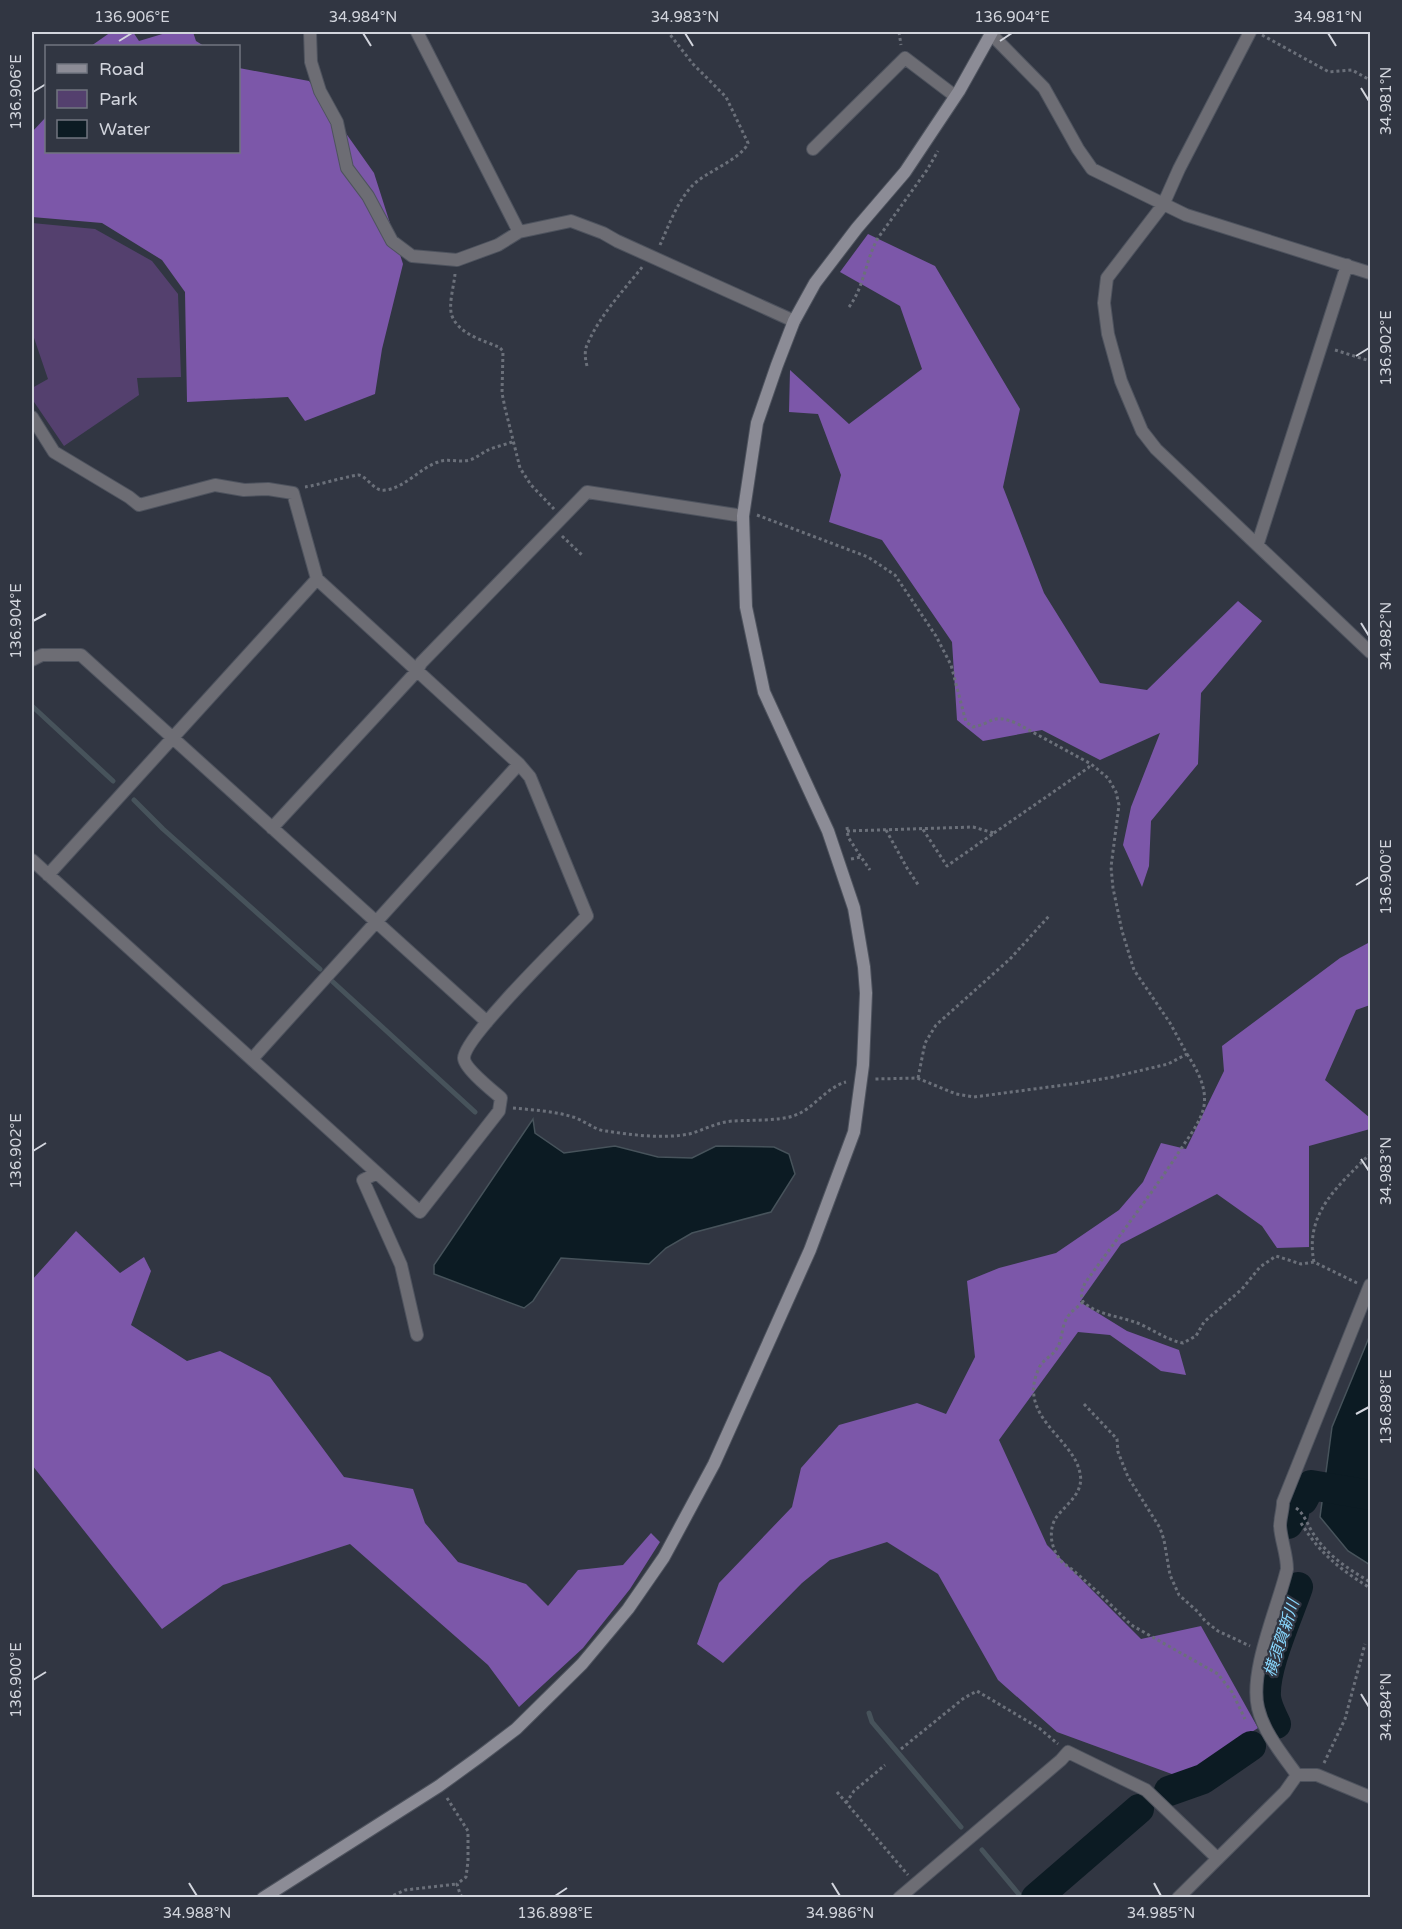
<svg xmlns="http://www.w3.org/2000/svg" width="1402" height="1929" viewBox="0 0 1402 1929" font-family="'Varela Round','Noto Sans JP',sans-serif">
  <style>
    .green { fill: #54406e }
    .forest { fill: #7c57a9 }
    .water { fill: #0c1b23; stroke: #47535b; stroke-width: 1.5 }
    .lines { fill: none; stroke-linecap: round; stroke-linejoin: round }
    .stream { stroke: #47535b; stroke-width: 5 }
    .river { stroke: #0c1b23; stroke-width: 30 }
    .street-casing { stroke: #4e535e; stroke-width: 14 }
    .secondary-casing { stroke: #4e535e; stroke-width: 14 }
    .path { stroke: #6b707a; stroke-width: 3; stroke-dasharray: 3 3; stroke-linecap: butt }
    .street { stroke: #6d6d74; stroke-width: 12 }
    .secondary { stroke: #8c8c96; stroke-width: 12 }
    .ticks { fill: none; stroke: #d2d5dd; stroke-width: 2 }
    .labels { text-anchor: middle; stroke-width: 4.5; stroke-linejoin: round; paint-order: stroke }
    .water-label { font-size: 16px; font-style: italic; fill: #89d8ff; stroke: #313642 }
    .neatline { fill: none; stroke: #d2d5dd; stroke-width: 2 }
    .ticks-label { font-size: 15px; text-anchor: middle; fill: #d2d5dd }
  </style>
  <rect width="100%" height="100%" fill="#313642"/>
  <!-- green -->
  <path class="green" d="M 32,223 L 95,229 L 152,261 L 178,294 L 181,377 L 137,378 L 139,395 L 64,446 L 32,399 L 32,388 L 48,379 L 32,332 Z"/>
  <!-- forest -->
  <path class="forest" d="M 111,32 L 133,32 L 139,41 L 169,32 L 193,32 L 196,41 L 204,46 L 91,46 Z
    M 239,68 L 309,81 L 374,173 L 403,264 L 382,349 L 375,394 L 305,421 L 288,397 L 187,402 L 185,292 L 162,260 L 102,223 L 32,217 L 32,132 L 46,117 L 46,152 L 238,152 Z
    M 868,234 L 935,266 L 1020,409 L 1003,487 L 1044,593 L 1100,683 L 1147,690 L 1238,601 L 1262,621 L 1201,693 L 1198,764 L 1151,821 L 1149,866 L 1142,887 L 1123,845 L 1131,807 L 1160,733 L 1100,760 L 1042,730 L 983,741 L 957,720 L 952,642 L 882,540 L 829,522 L 841,475 L 818,414 L 789,412 L 790,370 L 849,424 L 922,369 L 900,306 L 840,272 Z
    M 1370,942 L 1370,1005 L 1356,1010 L 1325,1080 L 1370,1118 L 1370,1129 L 1309,1146 L 1309,1247 L 1277,1248 L 1262,1226 L 1217,1194 L 1121,1244 L 1080,1302 L 1127,1331 L 1179,1350 L 1186,1375 L 1161,1371 L 1110,1335 L 1078,1332 L 999,1440 L 1047,1545 L 1141,1639 L 1201,1626 L 1258,1728 L 1180,1777 L 1057,1732 L 998,1680 L 938,1574 L 887,1542 L 830,1560 L 802,1583 L 723,1663 L 697,1644 L 719,1583 L 792,1507 L 801,1468 L 839,1425 L 917,1403 L 946,1414 L 975,1357 L 967,1281 L 999,1268 L 1056,1253 L 1119,1210 L 1143,1182 L 1161,1143 L 1186,1149 L 1224,1071 L 1222,1046 L 1340,958 Z
    M 76,1231 L 120,1273 L 144,1257 L 151,1271 L 131,1325 L 187,1361 L 220,1351 L 270,1377 L 344,1477 L 413,1489 L 425,1523 L 458,1562 L 526,1584 L 548,1606 L 578,1570 L 623,1565 L 651,1533 L 660,1542 L 630,1589 L 583,1648 L 519,1707 L 488,1665 L 350,1544 L 223,1585 L 162,1629 L 32,1465 L 32,1280 Z"/>
  <!-- water -->
  <path class="water" d="M 533,1119 L 535,1133 L 564,1153 L 615,1146 L 658,1157 L 692,1158 L 716,1146 L 774,1147 L 789,1154 L 795,1174 L 771,1212 L 692,1233 L 666,1248 L 649,1264 L 561,1258 L 533,1301 L 524,1308 L 434,1274 L 434,1265 Z
    M 1370,1335 L 1370,1565 L 1348,1551 L 1320,1517 L 1332,1427 Z"/>
  <g class="lines">
    <!-- stream -->
    <path class="stream" d="M 32,706 L 113,781
      M 134,800 L 163,829 L 320,969
      M 333,982 L 475,1112
      M 869,1713 L 872,1722 L 961,1827
      M 982,1850 L 1022,1898"/>
    <!-- river -->
    <path class="river" d="M 1303,1500 L 1311,1485 L 1370,1495
      M 1288,1524 L 1294,1514
      M 1276,1724 C 1272,1715 1267,1707 1266,1697 C 1264,1667 1288,1617 1298,1587
      M 1169,1791 L 1203,1779 L 1251,1746
      M 1036,1898 L 1139,1809"/>
    <!-- street casing -->
    <g class="street-casing">
      <path id="street" d="M 310,32 L 311,62 L 320,91 L 337,122 L 347,168 L 368,196 L 392,241 L 412,256 L 457,260 L 498,245 L 519,232
        M 417,32 L 519,232 L 571,221 L 603,233 L 617,241 L 794,321
        M 1250,32 L 1179,169 L 1163,205 L 1107,278 L 1104,303 L 1108,334 L 1121,381 L 1142,431 L 1156,449 L 1370,652
        M 991,34 L 1044,88 L 1078,149 L 1092,169 L 1186,215 L 1370,273
        M 813,149 L 905,58 L 955,96
        M 32,417 L 54,452 L 129,497 L 139,505 L 215,485 L 244,490 L 268,489 L 293,493 L 317,579 L 519,764 L 530,777 L 587,916 C 567,937 464,1037 464,1058 C 464,1068 493,1091 501,1098 L 499,1111 L 420,1212 L 32,860
        M 1258,543 L 1347,265
        M 32,660 L 42,655 L 81,655 L 487,1022
        M 272,828 L 417,671 L 421,663 L 587,492 L 743,516
        M 48,875 L 317,579
        M 252,1059 L 519,764
        M 375,1174 L 363,1180 L 401,1265 L 417,1335
        M 1297,1775 C 1282,1754 1264,1733 1258,1708 C 1249,1671 1278,1607 1287,1569 C 1287,1554 1281,1541 1280,1526 C 1280,1518 1283,1510 1283,1502 L 1370,1285
        M 1297,1775 L 1317,1775 L 1370,1797
        M 899,1898 L 1061,1760 L 1068,1752 L 1146,1790 L 1217,1858
        M 1178,1898 L 1285,1792 L 1297,1775"/>
    </g>
    <!-- secondary casing -->
    <g class="secondary-casing">
      <path id="secondary" d="M 263,1898 L 439,1786 L 479,1757 L 516,1729 L 582,1664 L 628,1609 L 664,1557 L 714,1464 L 810,1250 L 854,1132 L 863,1065 L 866,993 L 864,967 L 854,908 L 828,831 L 764,692 L 746,607 L 743,516 L 757,423 L 777,365 L 794,321 L 815,283 L 857,228 L 905,172 L 959,91 L 992,32"/>
    </g>
    <!-- path -->
    <path class="path" d="M 899,32 L 901,45
      M 1262,35 L 1329,72 L 1352,70 L 1370,80
      M 660,245 C 669,225 677,202 692,186 C 705,172 742,159 748,143 L 726,97 L 693,64 L 668,32
      M 455,274 C 454,286 448,305 452,316 C 459,334 484,341 499,347 L 503,351 L 502,393 L 505,408 L 520,468 L 531,485 L 554,509
      M 849,307 C 865,285 865,261 878,238 L 927,170 L 938,151
      M 1335,350 L 1370,361
      M 587,366 C 585,358 584,350 588,343 C 600,315 624,290 643,266
      M 305,487 C 314,486 356,474 359,475 C 369,478 374,492 385,490 C 405,488 420,468 438,462 C 448,458 459,463 470,460 C 476,458 481,454 486,451 C 494,447 504,445 512,442
      M 757,515 L 868,557 L 895,575 L 936,636 L 951,665 L 966,722 L 973,727 C 994,723 991,713 1016,723 L 1091,764 L 1108,778 L 1116,792 L 1119,805 L 1111,867 L 1113,888 L 1122,931 L 1134,970 L 1170,1023 L 1187,1054 L 1168,1064 L 1113,1077 L 1079,1083 L 974,1097 L 956,1094 L 917,1078 L 875,1079
      M 562,536 L 583,556
      M 847,827 L 848,837 L 861,857
      M 886,830 L 907,868 L 919,886
      M 847,831 L 973,827 L 994,833 L 947,866 L 922,828
      M 994,833 L 1088,768 L 1091,764
      M 851,859 L 861,857 L 870,870
      M 1187,1054 C 1197,1070 1207,1087 1204,1106 C 1201,1123 1186,1140 1177,1155 C 1148,1199 1116,1240 1085,1283 L 1081,1293 L 1083,1302 C 1099,1316 1121,1316 1140,1324 C 1155,1331 1167,1340 1183,1343 L 1196,1336 L 1204,1322 L 1242,1289 L 1260,1267 L 1276,1256 L 1301,1264 L 1314,1262 L 1357,1283
      M 918,1078 L 925,1043 L 936,1025 L 1010,959 L 1049,916
      M 513,1108 C 533,1110 554,1111 573,1117 C 584,1120 594,1130 606,1131 C 632,1135 663,1139 689,1134 C 704,1130 717,1122 733,1121 C 750,1120 777,1121 793,1116 C 813,1110 825,1088 846,1082
      M 1314,1262 C 1304,1213 1339,1185 1370,1154
      M 1083,1302 C 1078,1307 1070,1312 1067,1318 C 1061,1327 1063,1339 1057,1348 C 1053,1356 1043,1359 1039,1368 C 1016,1417 1073,1437 1080,1473 C 1084,1492 1069,1502 1058,1515 C 1048,1527 1050,1546 1059,1558 C 1063,1565 1071,1567 1076,1573 C 1088,1583 1099,1593 1110,1604 C 1118,1611 1124,1619 1133,1626 L 1218,1674 L 1232,1692 L 1245,1719
      M 1084,1404 L 1117,1439 L 1118,1452 L 1128,1477 L 1160,1528 L 1164,1540 L 1170,1575 L 1179,1595 L 1198,1612 L 1205,1621 L 1218,1631 L 1250,1646
      M 1296,1508 C 1305,1514 1308,1527 1315,1536 C 1329,1557 1349,1569 1370,1582
      M 1301,1523 C 1321,1555 1340,1569 1370,1588
      M 901,1749 L 964,1698 L 977,1691 L 1039,1728 L 1058,1744
      M 1324,1763 L 1345,1719 L 1365,1644
      M 837,1792 L 908,1875
      M 447,1798 L 468,1831 L 468,1861 L 466,1877 L 457,1884 L 460,1894 L 463,1898
      M 846,1803 L 854,1791 L 885,1765
      M 388,1898 L 405,1890 L 457,1884"/>
    <!-- street -->
    <use href="#street" class="street"/>
    <!-- secondary -->
    <use href="#secondary" class="secondary"/>
  </g>
  <!-- ticks -->
  <path class="ticks" d="M 363,33 L 371,46M 685,33 L 693,46M 1328,33 L 1336,46M 119,41 L 132,33M 1000,41 L 1012,33M 1361,88 L 1369,101M 33,92 L 46,84M 1356,356 L 1369,348M 33,621 L 46,614M 1361,623 L 1369,636M 1356,885 L 1369,877M 33,1151 L 46,1143M 1361,1159 L 1369,1171M 1356,1414 L 1369,1407M 33,1680 L 46,1672M 1361,1694 L 1369,1707M 189,1883 L 197,1896M 832,1883 L 840,1896M 1154,1883 L 1161,1896M 555,1896 L 567,1888"/>
  <g class="labels">
    <!-- water labels -->
    <g class="water-label">
      <text transform="translate(1281 1638) rotate(-72)" y="6">横須賀新川</text>
    </g>
  </g>
  <!-- border -->
  <rect width="1402" height="1929" fill="none" stroke="#313642" stroke-width="66"/>
  <!-- legend -->
  <rect x="45" y="45" width="195" height="108" fill="#313642" stroke="#717680" stroke-width="1.5"/>
  <rect x="57" y="64" width="30" height="9" fill="#8c8c96" stroke="#717680" stroke-width="1.5"/>
  <text x="99" y="75" font-size="18" fill="#d2d5dd">Road</text>
  <rect x="57" y="90" width="30" height="18" fill="#54406e" stroke="#717680" stroke-width="1.5"/>
  <text x="99" y="105" font-size="18" fill="#d2d5dd">Park</text>
  <rect x="57" y="120" width="30" height="18" fill="#0c1b23" stroke="#717680" stroke-width="1.5"/>
  <text x="99" y="135" font-size="18" fill="#d2d5dd">Water</text>
  <rect x="33" y="33" width="1336" height="1863" class="neatline"/>
  <g class="ticks-label">
    <text x="132" y="22">136.906°E</text>
    <text x="363" y="22">34.984°N</text>
    <text x="685" y="22">34.983°N</text>
    <text x="1012" y="22">136.904°E</text>
    <text x="1328" y="22">34.981°N</text>
    <text transform="translate(16 92) rotate(-90)" y="5">136.906°E</text>
    <text transform="translate(1386 101) rotate(-90)" y="5">34.981°N</text>
    <text transform="translate(1386 348) rotate(-90)" y="5">136.902°E</text>
    <text transform="translate(16 621) rotate(-90)" y="5">136.904°E</text>
    <text transform="translate(1386 636) rotate(-90)" y="5">34.982°N</text>
    <text transform="translate(1386 877) rotate(-90)" y="5">136.900°E</text>
    <text transform="translate(16 1151) rotate(-90)" y="5">136.902°E</text>
    <text transform="translate(1386 1171) rotate(-90)" y="5">34.983°N</text>
    <text transform="translate(1386 1407) rotate(-90)" y="5">136.898°E</text>
    <text transform="translate(16 1680) rotate(-90)" y="5">136.900°E</text>
    <text transform="translate(1386 1707) rotate(-90)" y="5">34.984°N</text>
    <text x="197" y="1918">34.988°N</text>
    <text x="555" y="1918">136.898°E</text>
    <text x="840" y="1918">34.986°N</text>
    <text x="1161" y="1918">34.985°N</text>
  </g>
</svg>
